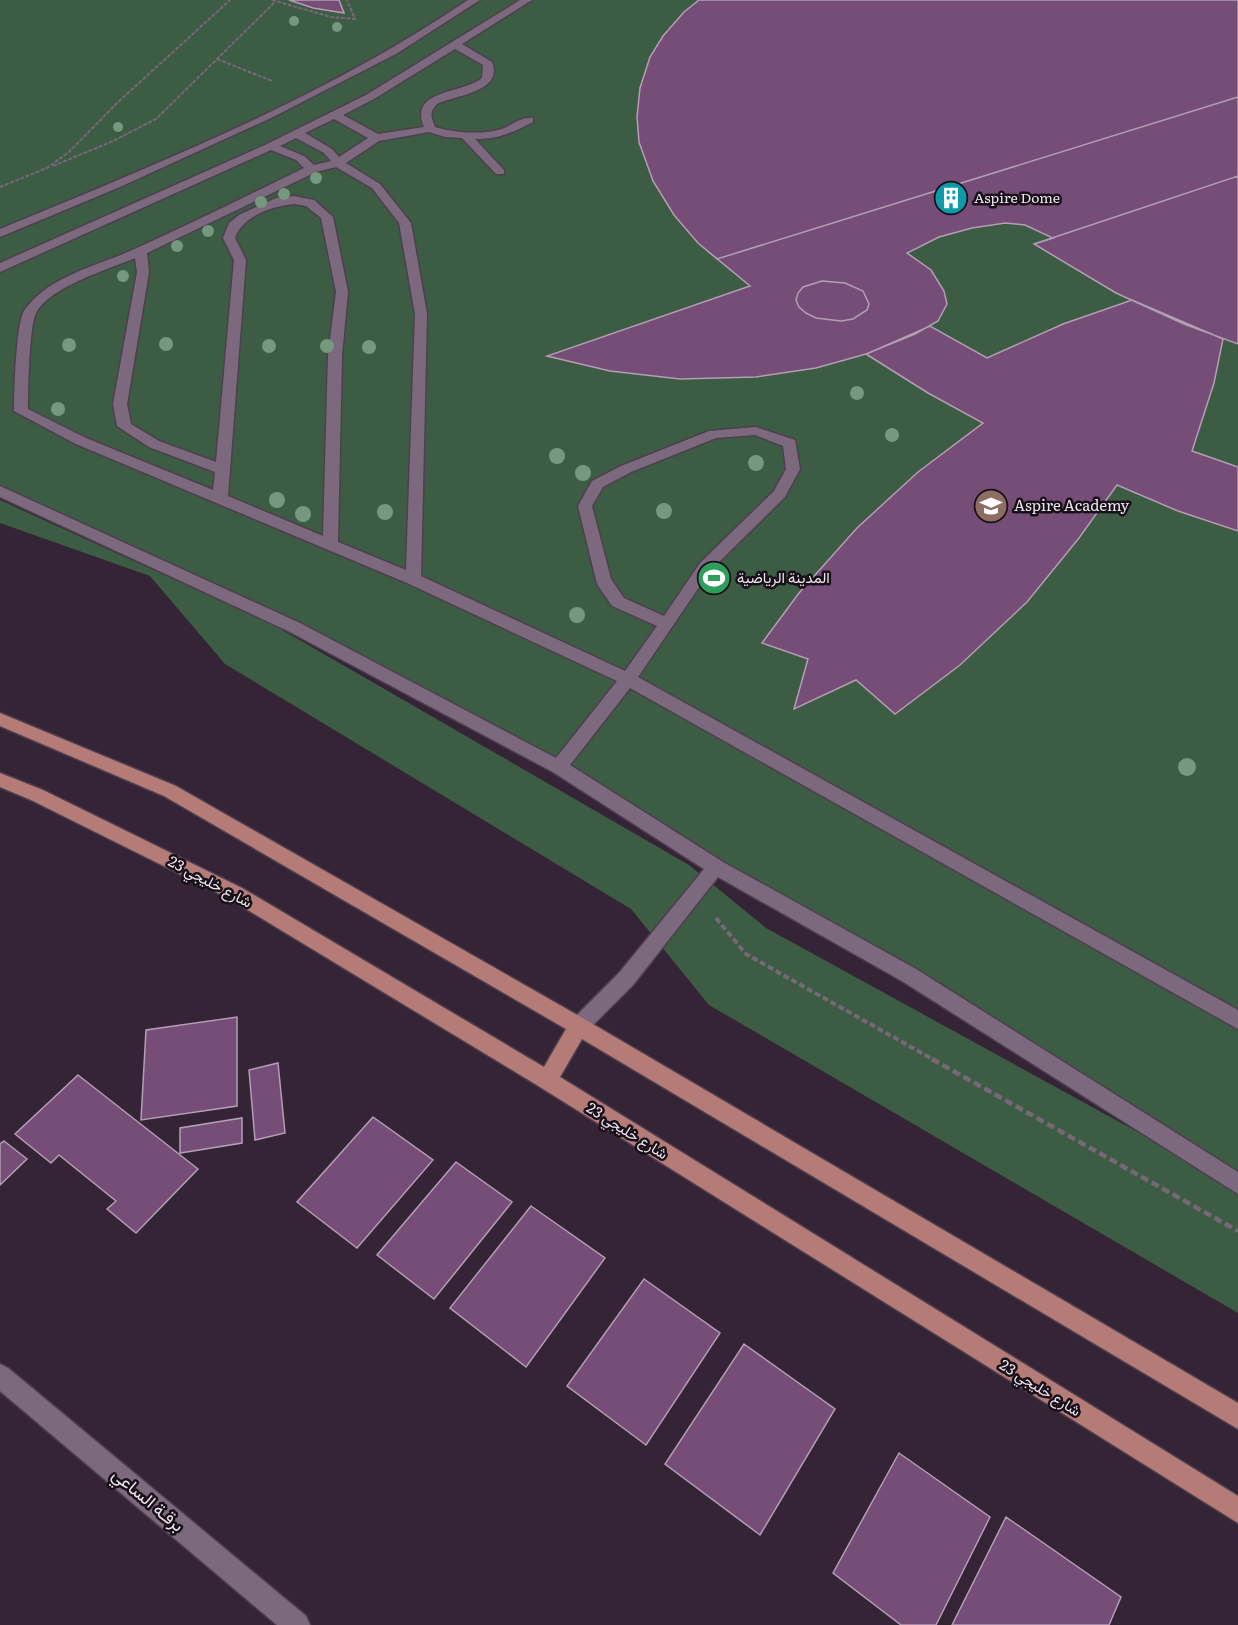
<svg xmlns="http://www.w3.org/2000/svg" width="1238" height="1625" viewBox="0 0 1238 1625" font-family="Literata,Vazirmatn,serif">
  <style>
    .green { fill: #3d5c44 }
    .building { fill: #754d77; stroke: #b39eb4; stroke-width: 1.5 }
    .lines { fill: none; stroke-linecap: round; stroke-linejoin: round }
    .minor-casing { stroke: #4e3f4f; stroke-width: 3 }
    .major-casing { stroke: #4e3f4f; stroke-width: 3 }
    .path-far2 { stroke: #776878; stroke-width: 2; stroke-dasharray: 4 1.5; stroke-linecap: butt }
    .path-far1 { stroke: #776878; stroke-width: 4; stroke-dasharray: 6 3; stroke-linecap: butt }
    .path { stroke: #776878; stroke-width: 4.5; stroke-dasharray: 8 4; stroke-linecap: butt }
    .minor { fill: #7d697e; fill-rule: evenodd }
    .major { fill: #b57b76; fill-rule: evenodd }
    .tree { fill: #75987f }
    .labels { text-anchor: middle; stroke-width: 5; stroke-linejoin: round; paint-order: stroke }
    .far-poi-label { font-size: 14px; fill: #ede2ee; stroke: #181018; text-anchor: start }
    .poi-label { font-size: 15px; fill: #ede2ee; stroke: #181018; text-anchor: start }
    .street-label { font-size: 15px; fill: #ede2ee; stroke: #181018 }
    .near-street-label { font-size: 18px; fill: #ede2ee; stroke: #181018 }
  </style>
  <rect width="100%" height="100%" fill="#352436"/>
  <!-- green -->
  <path class="green" d="M 0,0 L 1238,0 L 1238,1184 L 502,737 L 294,627 L 0,491 Z
    M 0,500 L 272,624 L 689,865 L 766,928 L 1238,1187 L 1238,1313 L 709,1005 L 631,909 L 225,664 L 150,576 L 0,523 Z"/>
  <!-- building -->
  <path class="building" d="M 289,0 L 339,0 L 344,13 L 313,8 Z
    M 699,0 L 1238,0 L 1238,97 L 717,259 L 698,243 L 674,215 L 653,181 L 639,142 L 637,117 L 640,88 L 650,57 L 663,36 L 684,12 Z
    M 699,0 L 1238,0 L 1238,344 L 1184,324 L 1116,293 L 1034,244 L 1053,238 L 1025,225 L 1005,223 L 972,228 L 939,237 L 907,253 L 931,270 L 944,291 L 947,304 L 938,321 L 915,334 L 866,354 L 816,368 L 756,377 L 680,379 L 610,371 L 547,356 L 750,286 L 698,243 L 674,215 L 653,181 L 639,142 L 637,117 L 640,88 L 650,57 L 663,36 L 684,12 Z
    M 1238,176 L 1238,344 L 1184,324 L 1116,293 L 1034,244 Z
    M 822,281 L 845,283 L 863,291 L 869,304 L 867,310 L 853,319 L 841,321 L 816,318 L 806,313 L 799,307 L 796,300 L 798,293 L 803,287 Z
    M 1132,300 L 1223,339 L 1214,383 L 1192,451 L 1238,467 L 1238,531 L 1178,511 L 1117,485 L 1079,538 L 1027,602 L 960,665 L 895,714 L 856,680 L 794,709 L 808,659 L 762,643 L 799,593 L 857,528 L 918,472 L 983,423 L 928,393 L 866,354 L 930,326 L 987,358 L 1063,324 Z
    M 237,1017 L 237,1106 L 141,1120 L 146,1030 Z
    M 278,1063 L 285,1133 L 255,1140 L 249,1070 Z
    M 78,1075 L 198,1169 L 136,1233 L 107,1209 L 116,1201 L 59,1155 L 51,1163 L 15,1134 Z
    M 373,1117 L 433,1160 L 357,1248 L 297,1202 Z
    M 242,1118 L 242,1143 L 180,1153 L 180,1128 Z
    M 4,1141 L 27,1159 L 0,1185 L 0,1144 Z
    M 456,1162 L 512,1202 L 434,1299 L 377,1255 Z
    M 531,1206 L 605,1258 L 526,1367 L 450,1308 Z
    M 644,1279 L 720,1333 L 646,1445 L 567,1386 Z
    M 744,1344 L 835,1409 L 760,1535 L 665,1464 Z
    M 899,1453 L 990,1517 L 936,1625 L 901,1625 L 833,1573 Z
    M 1006,1517 L 1121,1597 L 1109,1625 L 952,1625 Z"/>
  <g class="lines">
    <!-- minor casing -->
    <g class="minor-casing">
      <path id="minor" d="M 468,0 L 480,0 L 396,54 L 271,118 L 120,187 L 0,237 L 0,229 C 160,163 325,97 468,0 Z
        M 520,0 L 532,0 L 462,44 L 492,62 C 504,92 456,95 437,104 C 429,112 431,117 435,127 C 455,133 482,135 502,129 C 512,125 522,116 533,118 L 533,122 C 514,132 497,140 475,139 L 504,170 L 504,174 L 496,174 L 462,138 L 445,137 L 429,132 L 379,141 L 346,163 L 380,184 L 411,223 L 427,314 L 421,576 L 625,671 L 657,626 L 612,606 L 597,584 L 578,506 L 592,481 L 621,466 L 709,431 L 756,427 L 795,440 L 800,469 L 785,497 L 710,571 L 638,677 L 1238,1010 L 1238,1029 L 630,688 L 570,765 L 723,862 L 916,969 L 1238,1172 L 1238,1194 L 902,981 L 718,877 L 633,985 L 586,1032 L 579,1035 L 572,1032 L 569,1026 L 572,1020 L 619,973 L 704,869 L 553,772 L 288,631 L 0,497 L 0,486 L 300,623 L 556,758 L 617,681 L 407,583 L 76,444 L 14,411 C 14,393 16,324 24,311 C 48,275 102,265 139,247 C 194,222 249,195 304,168 L 296,160 L 271,150 L 0,272 L 0,263 L 267,144 L 366,95 ZM 455,49 L 483,65 L 482,78 C 463,94 408,89 424,127 L 378,134 L 343,115 L 374,99 ZM 334,119 L 368,138 L 339,157 L 332,149 L 305,133 ZM 296,138 L 324,153 L 331,161 L 314,165 L 304,156 L 280,146 ZM 336,167 L 372,188 L 399,223 L 415,314 L 406,570 L 338,542 L 342,355 L 348,292 L 333,217 L 314,200 L 294,196 L 276,198 L 239,215 L 229,223 L 223,238 L 234,260 L 216,462 L 159,441 L 131,424 L 127,404 L 149,272 L 147,253 L 316,172 ZM 294,204 L 306,206 L 321,218 L 336,292 L 328,355 L 323,536 L 228,496 L 246,260 L 235,238 C 242,216 273,206 294,204 ZM 135,258 L 137,272 L 113,404 L 117,426 L 149,447 L 215,472 L 213,490 L 86,438 L 28,409 C 28,390 29,328 36,313 C 49,287 109,269 135,258 ZM 755,435 L 783,446 L 786,469 L 774,491 L 700,563 L 664,616 L 624,598 L 611,579 L 592,506 L 603,487 L 631,472 L 716,438 Z
        M 0,1364 L 8,1368 L 306,1616 L 310,1625 L 277,1625 L 0,1391 Z"/>
    </g>
    <!-- major casing -->
    <g class="major-casing">
      <path id="major" d="M 0,713 L 176,786 L 586,1020 L 1238,1403 L 1238,1429 L 582,1039 L 560,1077 L 1238,1496 L 1238,1523 L 540,1087 L 228,898 L 31,800 L 0,787 L 0,773 L 43,790 L 242,888 L 544,1067 L 566,1029 L 164,796 L 0,726 Z"/>
    </g>
    <!-- path-far2 -->
    <path class="path-far2" d="M 272,0 L 331,17 L 355,19 L 347,0
      M 217,59 L 272,81
      M 53,166 L 113,141 L 156,119 L 275,2
      M 0,187 L 47,168 L 69,152 L 116,104 L 230,0"/>
    <!-- path-far1 -->
    <path class="path-far1" d="M 716,918 L 746,954 L 934,1060"/>
    <!-- path -->
    <path class="path" d="M 932,1059 L 1238,1231"/>
    <!-- minor -->
    <use href="#minor" class="minor"/>
    <!-- major -->
    <use href="#major" class="major"/>
  </g>
  <!-- trees -->
  <g class="tree">
    <circle cx="294" cy="21" r="5"/>
    <circle cx="337" cy="27" r="5"/>
    <circle cx="118" cy="127" r="5"/>
    <circle cx="316" cy="178" r="6"/>
    <circle cx="284" cy="194" r="6"/>
    <circle cx="261" cy="202" r="6"/>
    <circle cx="208" cy="231" r="6"/>
    <circle cx="177" cy="246" r="6"/>
    <circle cx="123" cy="276" r="6"/>
    <circle cx="166" cy="344" r="7"/>
    <circle cx="69" cy="345" r="7"/>
    <circle cx="269" cy="346" r="7"/>
    <circle cx="327" cy="346" r="7"/>
    <circle cx="369" cy="347" r="7"/>
    <circle cx="857" cy="393" r="7"/>
    <circle cx="58" cy="409" r="7"/>
    <circle cx="892" cy="435" r="7"/>
    <circle cx="557" cy="456" r="8"/>
    <circle cx="756" cy="463" r="8"/>
    <circle cx="583" cy="473" r="8"/>
    <circle cx="277" cy="500" r="8"/>
    <circle cx="664" cy="511" r="8"/>
    <circle cx="385" cy="512" r="8"/>
    <circle cx="303" cy="514" r="8"/>
    <circle cx="577" cy="615" r="8"/>
    <circle cx="1187" cy="767" r="9"/>
  </g>
  <!-- icons -->
  <defs>
    <g id="building-disc" transform="scale(1.725)"><circle r="9.5" fill="#0f9aa8" stroke="#181018"/><path d="M-4-6H4V6H1V3H-1V6H-4ZM-2.5-4.3h1.7v1.8h-1.7ZM.8-4.3h1.7v1.8H.8ZM-2.5-1h1.7V.8h-1.7ZM.8-1h1.7V.8H.8Z" fill="#fff"/></g>
    <g id="school-disc" transform="scale(1.725)"><circle r="9.5" fill="#8d6e63" stroke="#181018"/><path d="M0-5L7-2L0 1L-7-2ZM-4 1L0 2.5L4 1V4Q0 6-4 4Z" fill="#fff"/></g>
    <g id="stadium-disc" transform="scale(1.725)"><circle r="9.5" fill="#2e9e5b" stroke="#181018"/><path d="M0-5a6.5 5 0 1 0 0 10a6.5 5 0 1 0 0-10ZM-3.5-1.8h7v3.6h-7Z" fill="#fff"/></g>
  </defs>
  <g fill-rule="evenodd">
    <use href="#building-disc" x="951" y="198"/>
    <use href="#school-disc" x="991" y="506"/>
    <use href="#stadium-disc" x="714" y="578"/>
  </g>
  <g class="labels">
    <!-- far-poi labels -->
    <g class="far-poi-label">
      <text x="974" y="203">Aspire Dome</text>
    </g>
    <!-- poi labels -->
    <g class="poi-label">
      <text x="1014" y="511">Aspire Academy</text>
      <text x="737" y="583">المدينة الرياضية</text>
    </g>
    <!-- street labels -->
    <g class="street-label">
      <text transform="translate(210 882) rotate(28)" y="5">شارع خليجي 23</text>
      <text transform="translate(627 1131) rotate(32)" y="5">شارع خليجي 23</text>
      <text transform="translate(1040 1388) rotate(32)" y="5">شارع خليجي 23</text>
    </g>
    <!-- near-street labels -->
    <g class="near-street-label">
      <text transform="translate(148 1500) rotate(40)" y="6">برقـة الساعي</text>
    </g>
  </g>
</svg>
